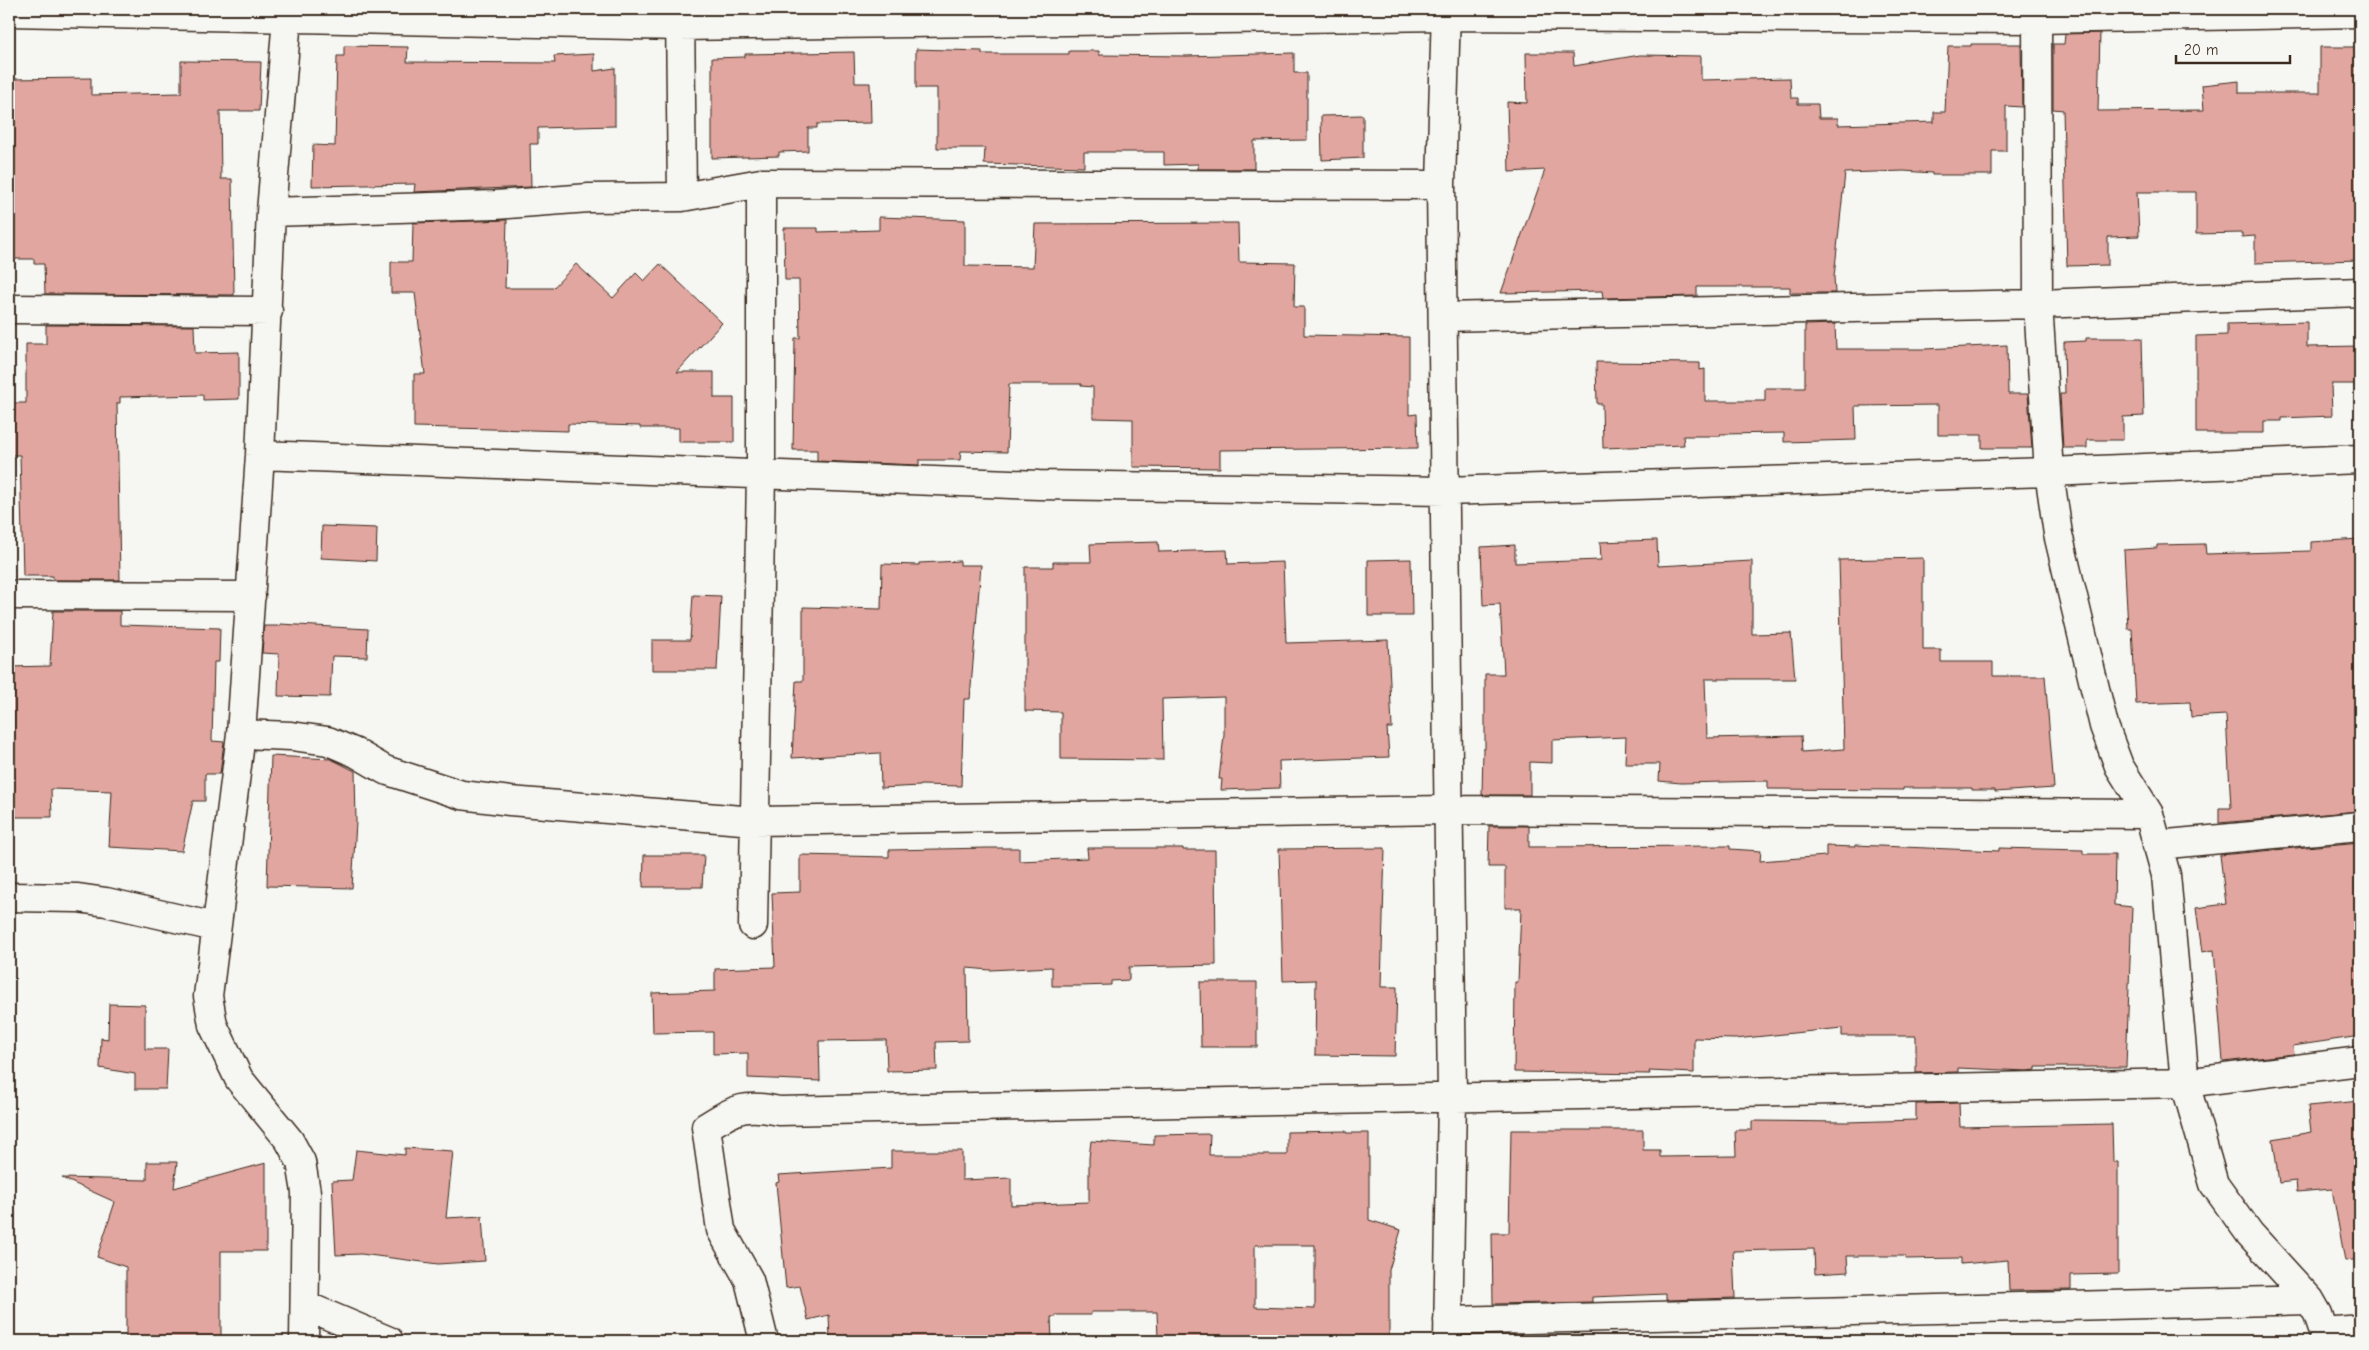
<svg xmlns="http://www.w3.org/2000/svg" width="2369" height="1350" viewBox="0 0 2369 1350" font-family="'Comic Neue',sans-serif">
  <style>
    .building { fill: #e1a69f; stroke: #3b2a1e; fill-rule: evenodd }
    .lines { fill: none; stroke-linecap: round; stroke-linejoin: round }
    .minor-casing { stroke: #3b2a1e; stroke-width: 31 }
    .minor { stroke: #f6f6f2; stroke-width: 28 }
  </style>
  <rect width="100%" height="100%" fill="#f6f6f2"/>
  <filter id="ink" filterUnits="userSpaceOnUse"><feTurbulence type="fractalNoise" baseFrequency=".02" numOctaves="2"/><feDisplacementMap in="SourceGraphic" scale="10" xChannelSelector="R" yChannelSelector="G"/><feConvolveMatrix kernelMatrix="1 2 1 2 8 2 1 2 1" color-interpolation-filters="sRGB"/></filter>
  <g filter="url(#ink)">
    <!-- building -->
    <path class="building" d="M 2100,33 L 2098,111 L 2204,110 L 2202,85 L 2239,81 L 2239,93 L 2320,93 L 2320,47 L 2360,47 L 2360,260 L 2255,263 L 2255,236 L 2242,237 L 2242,233 L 2196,234 L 2196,192 L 2137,192 L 2139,236 L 2108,237 L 2108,265 L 2067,266 L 2063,110 L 2053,109 L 2053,44 L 2064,44 L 2065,34 Z
      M 1971,44 L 2021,44 L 2022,107 L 2006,106 L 2006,151 L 1992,151 L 1992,175 L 1932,175 L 1932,173 L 1904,171 L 1845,173 L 1834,277 L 1835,293 L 1790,293 L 1790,287 L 1697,287 L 1697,296 L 1603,298 L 1602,291 L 1501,293 L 1545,170 L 1509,172 L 1507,102 L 1527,103 L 1526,53 L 1573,53 L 1574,66 L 1640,55 L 1701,56 L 1701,80 L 1790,78 L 1791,98 L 1798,98 L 1798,104 L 1818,104 L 1819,118 L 1838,118 L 1838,125 L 1934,122 L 1934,112 L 1945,112 L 1948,46 L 1971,46 Z
      M 344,46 L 408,47 L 407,62 L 555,63 L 554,56 L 594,54 L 594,71 L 615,68 L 615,126 L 538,128 L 538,144 L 530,144 L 531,187 L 414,192 L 415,184 L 312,186 L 313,145 L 335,146 L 337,56 L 344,56 Z
      M 916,49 L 982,51 L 982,54 L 1069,54 L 1069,51 L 1099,51 L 1099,55 L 1186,56 L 1294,53 L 1294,73 L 1307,73 L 1307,140 L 1254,141 L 1254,169 L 1198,169 L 1198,164 L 1164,165 L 1164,152 L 1084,152 L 1084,167 L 984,164 L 985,148 L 937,148 L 937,88 L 916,88 Z
      M 854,52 L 855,83 L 870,83 L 871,123 L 817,124 L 817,128 L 808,128 L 808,151 L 779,152 L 779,156 L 712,158 L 712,58 L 745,57 L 745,54 Z
      M 181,61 L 261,62 L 259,111 L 220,111 L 221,179 L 232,179 L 234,295 L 45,294 L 44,264 L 34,264 L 34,259 L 9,259 L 9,79 L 91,78 L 91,95 L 181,93 Z
      M 1363,115 L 1363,158 L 1322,160 L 1321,116 Z
      M 879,217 L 965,220 L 965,266 L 1033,267 L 1035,224 L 1238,223 L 1239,262 L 1295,263 L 1294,307 L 1304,307 L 1304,335 L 1409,337 L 1409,415 L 1417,414 L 1418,448 L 1220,450 L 1220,468 L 1133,467 L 1133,419 L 1093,418 L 1093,387 L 1081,386 L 1081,384 L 1009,384 L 1007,452 L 961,451 L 960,460 L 919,460 L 919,465 L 817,461 L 817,450 L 793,450 L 795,338 L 800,338 L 799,280 L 785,280 L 784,228 L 818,228 L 818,232 L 879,230 Z
      M 507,220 L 505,288 L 553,288 L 576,264 L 613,298 L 636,273 L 644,281 L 660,264 L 722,323 L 677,372 L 714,372 L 714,398 L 734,398 L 734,442 L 679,442 L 679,428 L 640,428 L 640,426 L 568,424 L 568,431 L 414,427 L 414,374 L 425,374 L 415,293 L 391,293 L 391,262 L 412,262 L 413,223 Z
      M 2307,322 L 2307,347 L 2360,346 L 2360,384 L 2331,384 L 2332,416 L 2282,418 L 2282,421 L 2264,421 L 2264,433 L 2196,433 L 2196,336 L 2227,335 L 2227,324 Z
      M 1835,324 L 1836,349 L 1925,349 L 2007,345 L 2008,394 L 2028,394 L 2032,448 L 1982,448 L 1982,435 L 1938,435 L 1938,405 L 1855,406 L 1856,440 L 1784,442 L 1784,433 L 1720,434 L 1721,436 L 1683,436 L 1684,445 L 1603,448 L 1602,404 L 1597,404 L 1596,362 L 1700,363 L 1700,370 L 1705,369 L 1705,401 L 1765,401 L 1765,388 L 1805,388 L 1805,325 Z
      M 46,325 L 194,326 L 195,353 L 239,352 L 239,399 L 203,400 L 203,395 L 120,397 L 120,403 L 117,403 L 120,580 L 53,580 L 53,576 L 23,576 L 20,455 L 9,455 L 9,403 L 26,403 L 26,344 L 46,344 Z
      M 2086,338 L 2142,338 L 2144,416 L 2123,417 L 2123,440 L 2087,440 L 2087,448 L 2063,448 L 2060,394 L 2065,394 L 2064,342 L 2086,341 Z
      M 322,526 L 377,528 L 376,561 L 321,558 Z
      M 2360,539 L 2360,645 L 2356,645 L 2360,702 L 2360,811 L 2219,823 L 2219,808 L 2231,808 L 2226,715 L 2191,717 L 2190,702 L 2136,704 L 2132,629 L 2128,629 L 2124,550 L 2157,548 L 2157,545 L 2205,544 L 2206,554 L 2311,551 L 2311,542 Z
      M 1657,540 L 1658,566 L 1752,561 L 1752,634 L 1791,633 L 1795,679 L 1705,679 L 1707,738 L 1801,736 L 1802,752 L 1844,749 L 1839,560 L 1923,558 L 1923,650 L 1941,650 L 1941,662 L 1993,662 L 1993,676 L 2045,676 L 2054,788 L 1995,792 L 1995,790 L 1972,790 L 1972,788 L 1903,788 L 1903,790 L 1768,789 L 1768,781 L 1681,783 L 1659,781 L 1660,764 L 1625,764 L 1626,737 L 1552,740 L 1552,763 L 1530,762 L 1530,795 L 1482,795 L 1483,749 L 1485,749 L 1485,674 L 1504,674 L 1500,604 L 1483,605 L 1481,547 L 1515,545 L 1515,563 L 1601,560 L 1600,542 Z
      M 1158,542 L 1159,552 L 1227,550 L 1228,564 L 1283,562 L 1286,643 L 1388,640 L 1392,728 L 1387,728 L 1389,757 L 1279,761 L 1280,788 L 1221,790 L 1222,779 L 1219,779 L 1224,735 L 1224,697 L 1162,699 L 1163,760 L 1061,759 L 1061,712 L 1025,711 L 1025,567 L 1053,567 L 1053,562 L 1091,562 L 1090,544 Z
      M 1411,559 L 1412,616 L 1368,616 L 1368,560 Z
      M 960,561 L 960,565 L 981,565 L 970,699 L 964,699 L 961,786 L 920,785 L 920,786 L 881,788 L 880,753 L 792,758 L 796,681 L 803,681 L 803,607 L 881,609 L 882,564 L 919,565 L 919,563 Z
      M 693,595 L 721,596 L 717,670 L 652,670 L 652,640 L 690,640 Z
      M 53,611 L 120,611 L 120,625 L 220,628 L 219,662 L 214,662 L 212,741 L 224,742 L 220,774 L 205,774 L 205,801 L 193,801 L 182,851 L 109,847 L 112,791 L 51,789 L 52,817 L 9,817 L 9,667 L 50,666 Z
      M 280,624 L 368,629 L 367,657 L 332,656 L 330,697 L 278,696 L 279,654 L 262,653 L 264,626 L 280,626 Z
      M 271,756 L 331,759 L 355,771 L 356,822 L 352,888 L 267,886 Z
      M 1489,826 L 1529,826 L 1529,847 L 1730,846 L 1730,849 L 1761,851 L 1760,861 L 1826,856 L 1826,846 L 1855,847 L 1855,845 L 1999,851 L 1999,848 L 2083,850 L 2083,854 L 2115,854 L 2114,905 L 2132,907 L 2126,1067 L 2036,1067 L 2036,1070 L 2027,1071 L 1958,1068 L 1958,1072 L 1916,1073 L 1916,1036 L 1842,1036 L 1842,1028 L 1735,1039 L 1694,1038 L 1694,1073 L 1649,1071 L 1650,1074 L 1514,1072 L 1515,982 L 1518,982 L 1521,908 L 1505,908 L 1505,867 L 1488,867 Z
      M 2360,842 L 2360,1036 L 2293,1046 L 2294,1054 L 2223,1062 L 2214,950 L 2202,952 L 2196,908 L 2226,904 L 2220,855 Z
      M 988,848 L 1019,848 L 1019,861 L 1088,858 L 1087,848 L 1183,848 L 1183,850 L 1215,850 L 1216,965 L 1129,967 L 1129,980 L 1111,981 L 1111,985 L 1080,986 L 1052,986 L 1052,967 L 990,970 L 967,968 L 968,1041 L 936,1042 L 937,1070 L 887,1071 L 886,1040 L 819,1041 L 820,1081 L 748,1078 L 748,1053 L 713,1054 L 713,1032 L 653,1033 L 652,993 L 715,991 L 715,969 L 775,967 L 772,893 L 800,892 L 800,855 L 889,857 L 889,850 Z
      M 1385,848 L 1381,987 L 1397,987 L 1395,1056 L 1315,1055 L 1316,980 L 1283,981 L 1279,849 Z
      M 644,855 L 704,855 L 702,887 L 643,887 Z
      M 1200,982 L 1257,982 L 1257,1047 L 1201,1047 Z
      M 109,1004 L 145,1005 L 145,1049 L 168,1049 L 166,1089 L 135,1089 L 135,1074 L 100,1068 L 101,1038 L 108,1039 Z
      M 2360,1101 L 2360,1259 L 2345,1261 L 2332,1189 L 2297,1192 L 2296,1181 L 2279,1183 L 2273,1139 L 2311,1132 L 2308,1106 Z
      M 1959,1103 L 1960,1127 L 2112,1124 L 2113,1162 L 2118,1162 L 2118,1274 L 2071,1275 L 2071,1290 L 2009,1291 L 2008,1260 L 1961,1264 L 1961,1258 L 1905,1259 L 1905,1256 L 1847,1256 L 1848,1272 L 1815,1274 L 1814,1249 L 1733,1251 L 1735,1298 L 1666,1300 L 1666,1294 L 1592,1297 L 1592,1302 L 1493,1304 L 1492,1233 L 1509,1233 L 1511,1130 L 1643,1130 L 1643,1150 L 1660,1150 L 1660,1157 L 1736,1156 L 1735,1130 L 1752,1130 L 1752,1121 L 1847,1122 L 1916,1120 L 1916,1104 Z
      M 1346,1131 L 1346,1133 L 1369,1133 L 1369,1220 L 1401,1230 L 1389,1270 L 1389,1341 L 1332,1341 L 1332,1337 L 1158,1339 L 1157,1312 L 1091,1312 L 1091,1315 L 1056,1315 L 1056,1317 L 1051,1317 L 1052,1341 L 971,1341 L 971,1339 L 830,1339 L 829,1315 L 808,1320 L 800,1286 L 786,1288 L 776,1183 L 779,1182 L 778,1175 L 891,1168 L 891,1151 L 962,1151 L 962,1180 L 1011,1178 L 1011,1205 L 1089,1202 L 1089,1158 L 1091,1141 L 1154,1145 L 1154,1135 L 1210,1134 L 1209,1155 L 1287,1155 L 1287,1132 ZM 1255,1245 L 1315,1245 L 1315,1309 L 1255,1307 Z
      M 405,1148 L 453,1151 L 446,1218 L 482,1216 L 485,1261 L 438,1264 L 361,1254 L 336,1255 L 332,1181 L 352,1180 L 356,1150 L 405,1155 Z
      M 147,1162 L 177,1162 L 174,1188 L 266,1163 L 266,1251 L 221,1251 L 221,1341 L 126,1341 L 126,1267 L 97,1257 L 115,1202 L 62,1178 L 147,1180 Z"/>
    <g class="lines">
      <!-- minor casing -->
      <g class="minor-casing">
        <path id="minor" d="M 680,9 L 682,197
          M 1446,9 L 1441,185 L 1452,1096 L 1448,1341
          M 2037,9 L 2038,304 L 2049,472 L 2058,534 L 2104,726 L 2119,766 L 2149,814 L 2166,875 L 2185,1083 L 2214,1184 L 2250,1234 L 2310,1300 L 2318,1314 L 2324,1332 L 2324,1341
          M 9,12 L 680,26 L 1446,16 L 2037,19 L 2360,13
          M 287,18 L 271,212 L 260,455 L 241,734 L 291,736 L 328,741 L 356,753 L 385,770 L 462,795 L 510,801 L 754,821 L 1447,810 L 2149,814
          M 271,212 L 495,205 L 589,198 L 682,197 L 761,183 L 1441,185
          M 9,309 L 268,311
          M 1443,317 L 2038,304 L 2360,292
          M 260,455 L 1039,485 L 1445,491 L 2049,472 L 2360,459
          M 9,595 L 251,596
          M 241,734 L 208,996 L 213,1025 L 239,1079 L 289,1140 L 301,1162 L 306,1192 L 304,1341
          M 2157,845 L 2360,826
          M 9,897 L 78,898 L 106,902 L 215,927
          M 753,925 L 761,474 L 761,183
          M 306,1306 L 389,1341
          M 1448,1321 L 2310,1300
          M 2324,1332 L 2360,1329
          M 764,1341 L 749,1280 L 721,1230 L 706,1127 C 736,1109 744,1103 779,1111 L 2185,1083 L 2360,1061"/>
      </g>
      <!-- minor -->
      <use href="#minor" class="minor"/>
    </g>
  </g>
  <!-- margin -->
  <rect width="2369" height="1350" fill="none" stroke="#f6f6f2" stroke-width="30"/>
  <rect x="15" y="15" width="2339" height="1320" fill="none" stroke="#3b2a1e" stroke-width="2" filter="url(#ink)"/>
  <!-- scale -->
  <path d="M2176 55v8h114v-8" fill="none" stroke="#3b2a1e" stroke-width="2.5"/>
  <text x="2184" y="55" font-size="15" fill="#3b2a1e" stroke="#f6f6f2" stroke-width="4" paint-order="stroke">20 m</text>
</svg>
